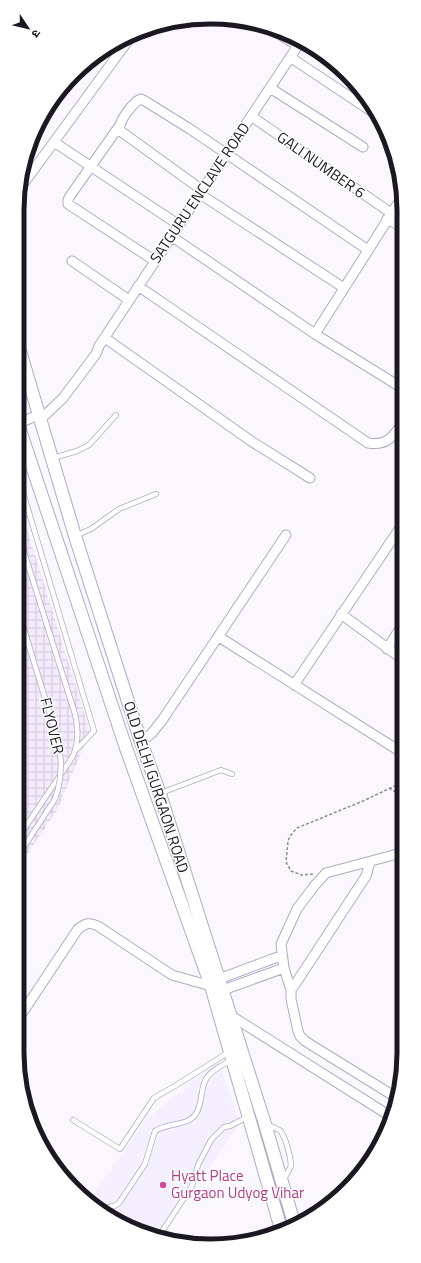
<svg xmlns="http://www.w3.org/2000/svg" width="421" height="1263" viewBox="0 0 421 1263" font-family="'Titillium Web','Noto Sans Devanagari',sans-serif">
  <style>
    .built { fill: #f4f0ff }
    .industrial { fill: url(#industrial-grid) }
    .lines { fill: none; stroke-linecap: round; stroke-linejoin: round }
    .lane-casing { stroke: #b2aac6; stroke-width: 6 }
    .street-casing { stroke: #b2aac6; stroke-width: 11 }
    .secondary-casing { stroke: #b2aac6; stroke-width: 14 }
    .path { stroke: #8f8c94; stroke-width: 1.5; stroke-dasharray: 3 2; stroke-linecap: butt }
    .lane { stroke: #fff; stroke-width: 4.5 }
    .street { stroke: #fff; stroke-width: 9 }
    .secondary { stroke: #fff; stroke-width: 12 }
    .lane-bridge-casing { stroke: #b2aac6; stroke-width: 6; stroke-linecap: butt }
    .lane-bridge { stroke: #fff; stroke-width: 4.5 }
    .hotel-dot { fill: #d1479c; stroke: #fff; stroke-width: 1.5 }
    .labels { text-anchor: middle; stroke-width: 3; stroke-linejoin: round; paint-order: stroke }
    .street-label { font-size: 15px; fill: #1b1822; stroke: #fff }
    .hotel-label { font-size: 15px; fill: #b23c85; stroke: #fff; text-anchor: start }
    .rim { fill: none; stroke: #1b1822; stroke-width: 5 }
  </style>
  <defs>
    <pattern id="industrial-grid" width="8" height="8" patternUnits="userSpaceOnUse"><rect width="8" height="8" fill="#f4ecfd"/><path d="M0 4h8M4 0v8" fill="none" stroke="#d1cad9"/></pattern>
  </defs>
  <rect width="100%" height="100%" fill="#faf8fe"/>
  <!-- built -->
  <path class="built" d="M 218,1061 L 240,1123 L 209,1168 L 202,1169 L 159,1236 L 125,1226 L 90,1199 L 147,1119 Z"/>
  <!-- industrial -->
  <path class="industrial" d="M 19,503 L 90,732 L 57,810 L 18,868 Z"/>
  <g class="lines">
    <!-- lane casing -->
    <g class="lane-casing">
      <path id="lane" d="M 53,458 L 77,451 L 89,445 L 116,415
        M 19,479 L 94,731 L 77,749
        M 75,536 L 91,529 L 119,509 L 156,494
        M 161,793 L 221,770 L 232,774
        M 18,838 L 73,756 C 79,741 78,729 75,714 L 19,536
        M 73,1120 L 120,1149 L 154,1098 L 175,1086 L 229,1052
        M 267,1124 L 281,1131 L 286,1142 L 290,1157 L 291,1166 L 284,1179
        M 102,1209 L 114,1206 L 119,1203 L 145,1164 L 155,1131 C 166,1123 187,1126 195,1115 C 203,1105 200,1089 206,1079 C 210,1071 223,1065 231,1060
        M 159,1236 L 192,1186 L 198,1165 L 211,1140 L 224,1127 L 230,1126 L 247,1117"/>
    </g>
    <!-- street casing -->
    <g class="street-casing">
      <path id="street" d="M 273,30 L 298,46
        M 290,57 L 377,115
        M 270,88 L 363,147
        M 251,116 L 391,213
        M 120,125 L 70,196 L 68,200 L 68,204 L 155,261
        M 54,142 L 179,225
        M 21,187 L 130,38
        M 202,190 L 119,130 C 120,120 129,108 137,101 L 141,99 L 145,101 L 190,129 L 368,250
        M 200,194 L 344,288
        M 387,219 L 402,227
        M 171,236 L 315,334 L 402,388
        M 72,261 L 129,300
        M 138,286 L 368,443 C 386,446 392,438 402,424
        M 315,334 L 402,197
        M 105,338 L 251,441 L 310,478
        M 41,419 L 63,398 L 96,354 L 99,346 L 301,41
        M 20,423 L 40,414
        M 341,614 L 401,658
        M 219,637 L 401,752
        M 387,649 L 401,627
        M 294,685 L 402,525
        M 141,742 L 152,733 L 163,719 L 286,535
        M 370,862 L 366,876 L 294,986 L 291,990 L 291,999 L 298,1031 L 300,1036 L 305,1041 L 397,1098
        M 219,979 L 275,958 L 282,956
        M 223,990 L 284,968
        M 291,990 L 284,968 L 281,944 L 297,909 L 315,885 L 326,873 L 401,853
        M 230,1015 L 390,1116
        M 17,1021 L 78,929 C 86,923 89,922 98,926 L 172,975 L 211,986"/>
    </g>
    <!-- secondary casing -->
    <g class="secondary-casing">
      <path id="secondary" d="M 20,351 L 75,536 L 141,742 L 160,794 L 265,1124 L 294,1223
        M 20,430 L 126,748 L 211,986 L 281,1229"/>
    </g>
    <!-- path -->
    <path class="path" d="M 389,788 L 401,795
      M 313,874 L 302,875 L 291,871 L 286,862 L 288,841 L 290,836 L 297,828 L 363,801 L 401,783"/>
    <!-- lane -->
    <use href="#lane" class="lane"/>
    <!-- street -->
    <use href="#street" class="street"/>
    <!-- secondary -->
    <use href="#secondary" class="secondary"/>
    <!-- lane-bridge casing -->
    <g class="lane-bridge-casing">
      <path id="lane-bridge" d="M 18,856 L 55,799 L 58,789 L 60,779 L 61,763 L 59,744 L 55,731 L 19,613"/>
    </g>
    <!-- lane-bridge -->
    <use href="#lane-bridge" class="lane-bridge"/>
  </g>
  <!-- markers -->
  <circle class="hotel-dot" cx="163" cy="1185" r="4"/>
  <g class="labels">
    <!-- street labels -->
    <g class="street-label">
      <text transform="translate(321 165) rotate(35)" y="5">GALI NUMBER 6</text>
      <text transform="translate(200 193) rotate(-56)" y="5">SATGURU ENCLAVE ROAD</text>
      <text transform="translate(52 726) rotate(76)" y="5">FLYOVER</text>
      <text transform="translate(156 787) rotate(72)" y="5">OLD DELHI GURGAON ROAD</text>
    </g>
    <!-- hotel labels -->
    <g class="hotel-label">
      <text x="171" y="1181">Hyatt Place<tspan x="171" dy="17">Gurgaon Udyog Vihar</tspan></text>
    </g>
  </g>
  <!-- crop -->
  <path d="M0 0H421V1263H0ZM210 24H211A186 186 0 0 1 397 210V1053A186 186 0 0 1 211 1239H210A186 186 0 0 1 24 1053V210A186 186 0 0 1 210 24Z" fill="#fff" fill-rule="evenodd"/>
  <path class="rim" d="M210 24H211A186 186 0 0 1 397 210V1053A186 186 0 0 1 211 1239H210A186 186 0 0 1 24 1053V210A186 186 0 0 1 210 24Z"/>
  <!-- north arrow -->
  <g transform="translate(28 28) rotate(125)" stroke="#ffffff" stroke-width="3" paint-order="stroke">
  <path d="M0-3L7 15L0 10L-7 15Z" fill="#1b1822"/>
  <text y="-6" font-size="11" font-weight="bold" text-anchor="middle" fill="#1b1822">उ</text>
  </g>
</svg>
